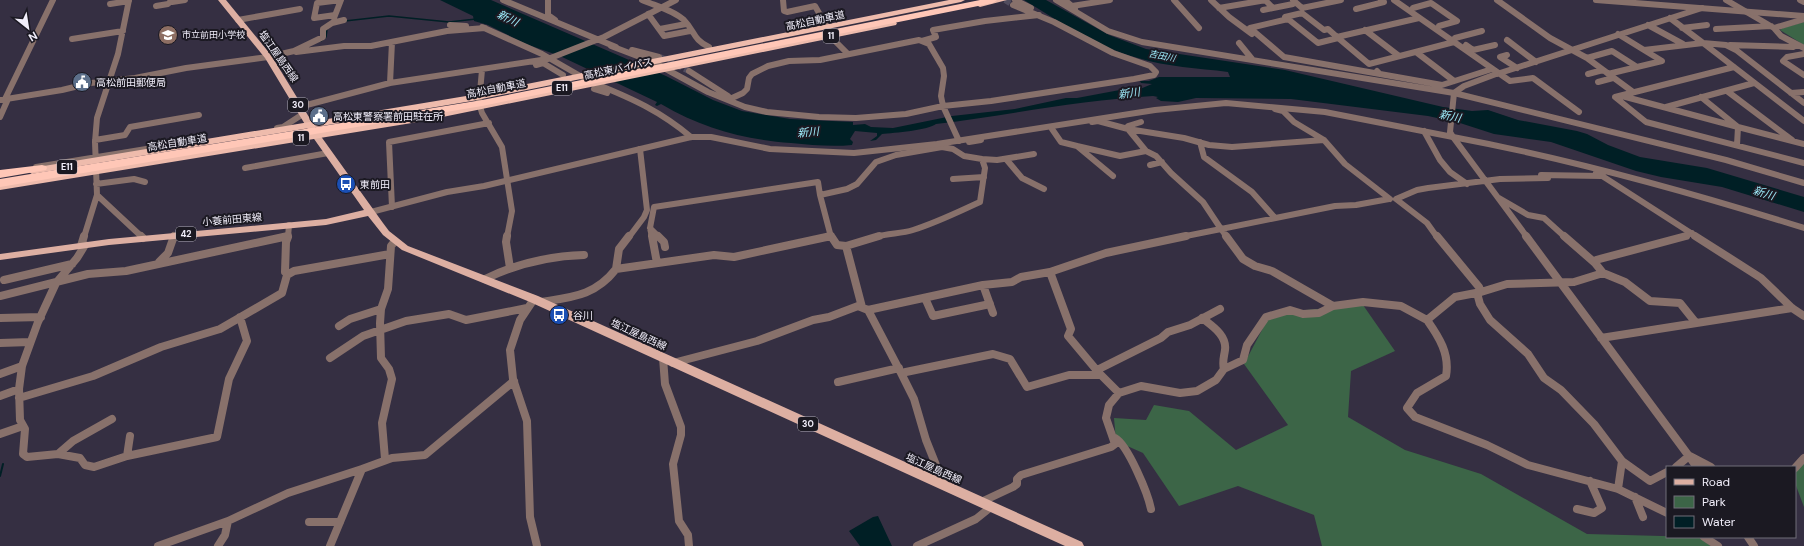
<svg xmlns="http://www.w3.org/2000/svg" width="1804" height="546" viewBox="0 0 1804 546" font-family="'DM Sans','Noto Sans JP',sans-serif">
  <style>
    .green { fill: #3c6547 }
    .water { fill: #001f25 }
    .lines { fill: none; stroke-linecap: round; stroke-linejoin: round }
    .stream-far1 { stroke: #001f25; stroke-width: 1.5 }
    .stream { stroke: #001f25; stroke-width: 2 }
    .minor-tunnel { stroke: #514c5e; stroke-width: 6; stroke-dasharray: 6 3; stroke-linecap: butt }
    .minor-far1 { stroke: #88716b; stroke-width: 6 }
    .minor { stroke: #88716b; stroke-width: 8 }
    .tertiary { stroke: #88716b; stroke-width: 6 }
    .primary { fill: #ddafa2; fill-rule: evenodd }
    .trunk { fill: #eebbac; fill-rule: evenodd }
    .motorway { fill: #ffc7b7; fill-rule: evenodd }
    .labels { text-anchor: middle; stroke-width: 4; stroke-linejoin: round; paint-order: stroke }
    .far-poi-label { font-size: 9px; fill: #f1eefa; stroke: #1b1922; text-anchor: start }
    .shield { fill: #1b1922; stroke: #b1aeb9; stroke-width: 1 }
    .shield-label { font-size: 9px; font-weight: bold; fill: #f1eefa }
    .far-water-label { font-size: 9px; font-style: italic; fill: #9deaf9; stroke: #1b1922 }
    .street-label { font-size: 10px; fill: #f1eefa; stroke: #1b1922 }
    .poi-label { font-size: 10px; fill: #f1eefa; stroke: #1b1922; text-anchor: start }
    .water-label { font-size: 11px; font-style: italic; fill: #9deaf9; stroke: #1b1922 }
  </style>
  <rect width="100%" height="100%" fill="#352f42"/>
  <!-- green -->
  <path class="green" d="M 1804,22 L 1804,45 L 1780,30 L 1783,28 Z
    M 1363,305 L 1395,351 L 1351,371 L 1348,417 L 1405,450 L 1481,474 L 1587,534 L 1699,537 L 1711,546 L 1322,546 L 1314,515 L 1238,486 L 1179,506 L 1143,453 L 1116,441 L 1114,418 L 1146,420 L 1154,405 L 1189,411 L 1236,450 L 1288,425 L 1244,364 L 1271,313 Z
    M 1804,462 L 1804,507 L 1795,483 L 1795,472 Z"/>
  <!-- water -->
  <path class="water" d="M 440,0 L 491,0 L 666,76 L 713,100 L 742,111 L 790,119 L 853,122 L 853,125 L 865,124 L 871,127 L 893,128 L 952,116 L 1015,109 L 1066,98 L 1077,98 L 1125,89 L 1140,89 L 1152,84 L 1141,83 L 1140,81 L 1149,81 L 1159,77 L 1230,77 L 1228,72 C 1198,68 1167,67 1138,58 C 1097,47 1060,22 1024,0 L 1046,0 L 1109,35 L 1146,49 L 1285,70 L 1443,107 L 1472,111 L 1488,110 L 1518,120 L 1577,131 L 1587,134 L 1608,145 L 1640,157 L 1707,168 L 1804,197 L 1804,212 L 1722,187 L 1661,177 L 1636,171 L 1551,142 L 1494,134 L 1460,123 L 1428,116 L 1291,99 L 1196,98 L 1178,102 L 1161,101 L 1156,98 L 1158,97 L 1153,96 C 1080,100 1009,115 936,124 C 929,130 894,133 882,134 L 876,140 L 870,141 L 877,136 L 877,133 L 855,131 L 850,139 L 853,142 L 852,145 C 832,147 811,145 791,143 C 742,139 704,129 661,104 L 657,106 L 655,105 L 657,102 L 560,56 L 526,44 L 488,25 L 474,21 L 473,16 Z
    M 878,516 L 892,546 L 860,546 L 849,531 L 873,517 Z"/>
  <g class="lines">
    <!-- stream-far1 -->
    <path class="stream-far1" d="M 345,21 L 389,16 L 449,22 L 476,19
      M 321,41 L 326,37 L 327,29"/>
    <!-- stream -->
    <path class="stream" d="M 0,476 L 3,464"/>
    <!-- minor-tunnel -->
    <path class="minor-tunnel" d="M 1005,0 L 1013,5
      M 660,57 L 689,71"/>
    <!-- minor-far1 -->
    <path class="minor-far1" d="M 129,0 L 118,54 L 97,118 L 95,142 L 97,195 L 142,237
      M 503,0 L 616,47
      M 548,0 L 548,15 L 555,20
      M 642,0 C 656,6 673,10 684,20 C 695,31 693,40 709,47
      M 783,0 L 784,11 L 787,12 L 815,6 L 835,41 L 848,54
      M 1015,0 L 1031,8
      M 1056,0 L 1108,31 L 1142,42 L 1454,93 L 1726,160 L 1804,183
      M 1065,0 L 1075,9
      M 1174,0 L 1199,28
      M 1211,0 L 1229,17 L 1252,34
      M 1265,0 L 1273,8 L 1293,4
      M 1293,0 L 1302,8 L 1341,0
      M 1394,0 L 1510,81 L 1533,78 L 1579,112
      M 1497,0 L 1550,38 L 1587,58 L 1633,92
      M 1726,0 L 1774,28 L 1781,36 L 1804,48
      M 1800,0 L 1804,2
      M 172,2 L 185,0
      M 110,4 L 129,1
      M 156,6 L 168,4 L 172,0
      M 1072,6 L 1110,0
      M 1219,8 L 1266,0
      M 1413,8 L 1431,3 L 1457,21 L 1439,26
      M 1356,9 L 1384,2 L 1381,0
      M 1263,10 L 1273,8
      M 648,14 L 664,36 L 690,31
      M 335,15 L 314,18 L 317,3 L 341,0
      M 334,18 L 341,0
      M 1288,18 L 1285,17 L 1302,13 L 1324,30 L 1328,29 L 1337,37
      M 1419,18 L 1337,37 L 1369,64 L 1454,42
      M 1670,18 L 1703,43 L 1726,45 L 1736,50 L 1804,103
      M 238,20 L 300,9
      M 450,25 L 466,26
      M 1648,25 L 1683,44
      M 482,27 L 542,54 L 582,77
      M 1682,28 L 1707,25
      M 1774,28 L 1804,19
      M 660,29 L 686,24
      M 1716,29 L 1771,26
      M 1365,30 L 1399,56
      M 1618,34 L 1644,50
      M 1338,38 L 1318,43 L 1288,19 L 1250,28 L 1284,57 L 1380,74
      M 1455,38 L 1482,31
      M 72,39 L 123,31
      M 1507,40 L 1536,62
      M 922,41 L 936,37 L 933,30 L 985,21 L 1039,15
      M 1239,43 L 1252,59
      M 1466,45 L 1473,50 L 1495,45
      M 1730,45 L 1793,47 L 1797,45
      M 611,46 L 653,62 L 708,92 L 745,107 L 767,112 L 819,117 L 856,118 L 906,114 L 943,106 L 991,101 L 1134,79 L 1154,75 L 1156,72 L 1150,66 L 1113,53 L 1054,22 L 1013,5
      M 632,50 L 659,57
      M 296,52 L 344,46 L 371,46 L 447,31 L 485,28
      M 1416,52 L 1454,81
      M 1804,54 L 1787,57 L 1783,61 L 1804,75
      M 1507,55 L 1500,57 L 1517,68
      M 1587,58 L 1612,51 L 1637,67 L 1608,74
      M 536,65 L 543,63 L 563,75
      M 1637,67 L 1662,61 L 1644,50 L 1703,43 L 1804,121
      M 1734,67 L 1615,97 L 1646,122 L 1804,163
      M 482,70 L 479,103 L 482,113 L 502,147 L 512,211 L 507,237
      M 689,71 L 728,96
      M 1377,71 L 1380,74 L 1442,85 L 1492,69
      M 1497,74 L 1702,8
      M 1588,74 L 1603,70
      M 1598,82 L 1613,78
      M 390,83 L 392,42
      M 596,84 C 633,99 660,111 691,137
      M 594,89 L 607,93
      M 1727,91 L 1792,140
      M 1791,93 L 1804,92
      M 1622,96 L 1738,127 L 1737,145
      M 1701,97 L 1738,127 L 1804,144
      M 732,98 L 743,93 L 747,89 L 749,78 L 752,74 L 768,66 L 789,61 L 820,60 L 919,40 L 929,44 L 943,68 L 944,76 L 941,96 L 943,106 L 959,141
      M 5,99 L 53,0
      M 0,100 L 62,90 L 91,83 L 135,78 L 186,68 L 268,57 L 294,51 L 323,37 L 323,29 L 332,23 L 344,20
      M 299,107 L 390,83 L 548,59 L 604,37 L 676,0
      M 1666,107 L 1754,83
      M 1275,109 L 1283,111 L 1294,122 L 1324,140 L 1345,164 L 1390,199
      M 0,117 L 8,99
      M 1092,122 L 1098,121 L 1128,129 L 1184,138 L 1209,145 L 1232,147 L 1324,140
      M 1141,122 L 1128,126 L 1128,129 L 1146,151 L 1156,156 L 1171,173 L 1203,202 L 1221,229 L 1181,237
      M 277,128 L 283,127 L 303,114
      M 1052,129 L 1061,142 L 1077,146 L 1113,176
      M 1424,131 L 1440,160 L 1450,172 L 1467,184
      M 95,140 L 125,135 L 130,127 L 199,115
      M 969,142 L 981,140
      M 1200,142 L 1204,157 L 1252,192 L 1275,218
      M 1077,146 L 1120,156 L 1146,151
      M 1006,159 L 1022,178 L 1044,189
      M 1150,165 L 1162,162
      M 36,167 L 183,143
      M 245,168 L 328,153
      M 1596,172 L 1697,237
      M 1541,175 L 1601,176
      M 953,179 L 984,177
      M 96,184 L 134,179 L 145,182
      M 1499,198 L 1528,215 L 1544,218 L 1565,237
      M 392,207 L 389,142 L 489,123
      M 650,228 L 659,237
      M 84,237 L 97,195
      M 173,237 L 174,235
      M 288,237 L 289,225
      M 629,237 L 644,217 L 647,210 L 640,149
      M 652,237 L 650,228 L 654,207 L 818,182 L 820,195
      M 828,237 L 831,236
      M 831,237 L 820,195 L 847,189 L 857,184 L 876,162 L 896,155 L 942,147 L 953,149 L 964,156 L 982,159
      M 876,237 C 888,233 901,234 913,230 C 936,223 958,212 980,202 L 985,168 L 982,159 L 997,160 L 1034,154
      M 1227,237 L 1221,229 L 1335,206 L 1356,205 L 1389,199
      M 1437,237 L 1427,223 L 1396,199 L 1417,190 L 1428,188 L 1500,179 L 1548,178
      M 1527,237 L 1453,137 C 1570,159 1690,192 1804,228
      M 1683,237 L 1692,233"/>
    <!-- minor -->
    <path class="minor" d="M 141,236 L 143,238
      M 507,236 L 506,242 L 510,268
      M 652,236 L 657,263
      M 658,236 L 664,242 L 665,247
      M 831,236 L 837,245 L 846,246
      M 1226,236 L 1243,259 L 1255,266 L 1272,271 L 1333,306 L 1363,302 L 1401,306 L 1427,320
      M 1437,236 L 1479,287 L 1481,292
      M 1526,236 L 1697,467
      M 1564,236 L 1595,263
      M 1695,236 L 1761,278 L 1792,308 L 1804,316
      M 288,237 L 286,242 L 285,272 L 290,273
      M 85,245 L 77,258 L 56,283 L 38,322 L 22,366 L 19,389 L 20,420 L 25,429 L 23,454 L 27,457 L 58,454 L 80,458 L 85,465 L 94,467 L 127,456
      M 81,246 L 84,236
      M 159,262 L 168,253 L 174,236
      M 616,269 L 619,249 L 629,236
      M 1050,272 L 1071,329 L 1068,336 L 1099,373
      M 1603,273 L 1625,282 L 1650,301 L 1680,303 L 1696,323
      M 485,279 C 516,264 550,256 584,255
      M 4,280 L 72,264
      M 983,285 L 993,313
      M 1477,293 L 1480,304 L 1490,320 L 1528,354 L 1544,378 L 1561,390 L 1594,424 L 1622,461 L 1618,489
      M 0,296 L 88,274 L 126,271 L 288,236
      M 925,298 L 933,316 L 990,304
      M 534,299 L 520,320 L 510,350 L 513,379 L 527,421 L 530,517 L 537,546
      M 541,302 C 572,297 595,296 616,269 L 714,255 L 734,257 L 831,236
      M 862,307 L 846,246 L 879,236
      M 868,310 L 983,285 L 1012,282 L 1021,277 L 1050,272 L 1106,253 L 1186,236
      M 0,318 L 41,317
      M 1202,318 C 1212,326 1227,335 1225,350 C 1224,357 1222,362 1224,369
      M 339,326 L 350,319 L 381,309
      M 1601,338 L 1792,308
      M 0,343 L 30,342
      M 330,358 L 363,336 L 406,321 L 449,314 L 466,320 L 527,308
      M 663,358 L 665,384 L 681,427 L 681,435 L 673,464 L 679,521 L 688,535 L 689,546
      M 673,363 L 757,341 L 813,320 L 829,317 L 858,306 L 868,310 L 901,373
      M 1097,370 L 1161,338 L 1168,332 L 1190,325 L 1220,309
      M 0,374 L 22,366
      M 838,382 L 899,368
      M 0,396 L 19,389
      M 19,398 L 93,376 L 161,347 L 220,329 L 282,293 L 287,275 L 294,271 L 390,254
      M 0,434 L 23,426
      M 130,436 L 127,456 L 217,437 L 229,379 L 247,341 L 240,317
      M 1115,438 C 1128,445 1148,494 1151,509
      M 58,454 L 73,441 L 112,419
      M 1690,456 L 1711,467
      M 385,459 L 382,423 L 392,379 L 389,369 L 381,358 L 380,323 L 381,309 L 388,289 L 391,246 L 395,241
      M 1622,461 L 1650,481 L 1667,472
      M 1676,467 L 1689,456
      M 1795,468 L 1804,458
      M 944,485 L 926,440 L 914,399 L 901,373 L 993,354 L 1010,359 L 1027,387 L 1069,375 L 1101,375 L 1119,393
      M 1635,497 L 1643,517
      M 981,502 L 1013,487 L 1017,484 L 1017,479 L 1021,475 L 1111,447 L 1115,444 L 1106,418 L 1109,405 L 1119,393 L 1141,386 L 1180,393 L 1197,391 L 1216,380 L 1224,369 L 1243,360 L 1247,345 L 1266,317 L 1290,310 L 1303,314 L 1319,313 L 1333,306
      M 1577,509 L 1594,513 L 1602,508 L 1590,481
      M 1667,513 L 1618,489 L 1528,465 L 1487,445 L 1415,417 L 1407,408 L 1417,393 L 1446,376 C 1450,354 1439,337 1427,320 L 1455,297 L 1481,292 L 1507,284 L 1574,282 L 1603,273 L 1595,263 L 1596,260 L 1686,236
      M 309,522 L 340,522
      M 1704,537 L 1718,546
      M 1748,537 L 1754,546
      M 158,546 L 228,521
      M 218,546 L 225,535 L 228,521 L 288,493 L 362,469
      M 330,546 L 362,469 L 392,458 L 425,455 L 514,381
      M 917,546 L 976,519 L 991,507"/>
    <!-- tertiary -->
    <path class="tertiary" d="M 1596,0 L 1804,16
      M 1453,137 L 1450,132 L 1454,93 L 1464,86 L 1496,74
      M 371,212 L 447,192 L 484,186 L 691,137 L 711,137 L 770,149 L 854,153 L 937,144 L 1155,110 L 1226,103 L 1325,112 L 1453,137"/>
    <!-- primary -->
    <path class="primary" d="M 218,0 L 226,0 L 271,55 L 320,135 L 383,223 L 389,231 L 408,246 L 538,296 L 1082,542 L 1084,546 L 1065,546 L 530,302 L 402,250 L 383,235 L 368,216 L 326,225 L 109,245 L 0,260 L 0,254 L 109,239 L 326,219 L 364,210 L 312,136 L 265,58 Z"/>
    <!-- trunk -->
    <path class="trunk" d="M 949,0 L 965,0 L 961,2 L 472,101 L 32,174 L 27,171 L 32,168 L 472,95 Z
      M 992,0 L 1007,0 L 980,7 L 976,5 Z
      M 893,20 L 897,23 L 896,25 L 418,122 L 0,190 L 0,184 L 418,116 Z"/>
    <!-- motorway -->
    <path class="motorway" d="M 980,0 L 997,0 L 993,3 L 482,106 L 0,187 L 0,179 L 482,100 Z
      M 42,165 L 46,166 L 47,168 L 46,170 L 0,178 L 0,170 Z"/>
  </g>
  <!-- icons -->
  <defs>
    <g id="school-disc" transform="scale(1)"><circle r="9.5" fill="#8d6e63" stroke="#1b1922"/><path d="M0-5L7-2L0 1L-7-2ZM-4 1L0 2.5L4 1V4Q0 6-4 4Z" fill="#fff"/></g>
    <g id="civic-disc" transform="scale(1)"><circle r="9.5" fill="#5c6f8a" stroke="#1b1922"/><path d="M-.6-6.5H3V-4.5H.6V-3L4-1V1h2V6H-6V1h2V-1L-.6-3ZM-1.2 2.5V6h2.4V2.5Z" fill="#fff"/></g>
    <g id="bus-disc" transform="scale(1)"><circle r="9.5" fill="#1a4fb4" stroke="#1b1922"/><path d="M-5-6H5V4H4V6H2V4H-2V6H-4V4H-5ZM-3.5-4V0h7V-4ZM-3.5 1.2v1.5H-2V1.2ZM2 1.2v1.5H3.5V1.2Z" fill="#fff"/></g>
  </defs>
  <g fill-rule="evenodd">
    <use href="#school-disc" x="168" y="35"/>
    <use href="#civic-disc" x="82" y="82"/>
    <use href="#civic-disc" x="319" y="116"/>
    <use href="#bus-disc" x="346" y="184"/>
    <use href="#bus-disc" x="559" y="315"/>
  </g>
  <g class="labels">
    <!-- far-poi labels -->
    <g class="far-poi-label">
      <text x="182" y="38">市立前田小学校</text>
    </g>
    <!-- shield labels -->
    <g class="shield">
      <rect x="823" y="29" width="16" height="14" rx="3"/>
      <rect x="552" y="81" width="20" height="14" rx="3"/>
      <rect x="288" y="98" width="20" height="14" rx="3"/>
      <rect x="293" y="131" width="16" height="14" rx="3"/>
      <rect x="57" y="160" width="20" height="14" rx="3"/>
      <rect x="176" y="227" width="20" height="14" rx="3"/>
      <rect x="798" y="417" width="20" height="14" rx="3"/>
    </g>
    <g class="shield-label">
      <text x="831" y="39">11</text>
      <text x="562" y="91">E11</text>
      <text x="298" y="108">30</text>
      <text x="301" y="141">11</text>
      <text x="67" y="170">E11</text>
      <text x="186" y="237">42</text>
      <text x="808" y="427">30</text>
    </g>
    <!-- far-water labels -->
    <g class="far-water-label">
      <text transform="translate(1162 56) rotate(12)" y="3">吉田川</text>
    </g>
    <!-- street labels -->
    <g class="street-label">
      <text transform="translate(815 20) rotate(-12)" y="4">高松自動車道</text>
      <text transform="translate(279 56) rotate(55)" y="4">塩江屋島西線</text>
      <text transform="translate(618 68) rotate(-12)" y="4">高松東バイパス</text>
      <text transform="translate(496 88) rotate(-11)" y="4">高松自動車道</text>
      <text transform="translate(177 142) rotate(-9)" y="4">高松自動車道</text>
      <text transform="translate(232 219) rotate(-5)" y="4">小蓑前田東線</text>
      <text transform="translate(639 334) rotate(25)" y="4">塩江屋島西線</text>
      <text transform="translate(934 468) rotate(24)" y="4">塩江屋島西線</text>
    </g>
    <!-- poi labels -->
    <g class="poi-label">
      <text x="96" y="86">高松前田郵便局</text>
      <text x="333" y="120">高松東警察署前田駐在所</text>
      <text x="360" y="188">東前田</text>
      <text x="573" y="319">谷川</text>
    </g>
    <!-- water labels -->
    <g class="water-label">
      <text transform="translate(508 18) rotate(26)" y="4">新川</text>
      <text transform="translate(1129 93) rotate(-8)" y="4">新川</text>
      <text transform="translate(1450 116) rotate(11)" y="4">新川</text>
      <text transform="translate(808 132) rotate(-5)" y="4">新川</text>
      <text transform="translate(1764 193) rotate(17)" y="4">新川</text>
    </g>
  </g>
  <!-- legend -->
  <rect x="1666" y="466" width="130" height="72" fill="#1b1922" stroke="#716e78"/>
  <rect x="1674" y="479" width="20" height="6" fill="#ddafa2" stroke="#716e78"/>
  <text x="1702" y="486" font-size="12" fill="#f1eefa">Road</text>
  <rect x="1674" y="496" width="20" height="12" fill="#3c6547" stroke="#716e78"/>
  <text x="1702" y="506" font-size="12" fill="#f1eefa">Park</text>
  <rect x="1674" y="516" width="20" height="12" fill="#001f25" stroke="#716e78"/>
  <text x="1702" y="526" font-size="12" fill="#f1eefa">Water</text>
  <!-- north arrow -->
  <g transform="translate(28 28) rotate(150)" stroke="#1b1922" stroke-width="3" paint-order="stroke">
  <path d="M0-3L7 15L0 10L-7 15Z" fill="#f1eefa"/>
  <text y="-6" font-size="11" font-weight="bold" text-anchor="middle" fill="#f1eefa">N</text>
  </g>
</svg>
